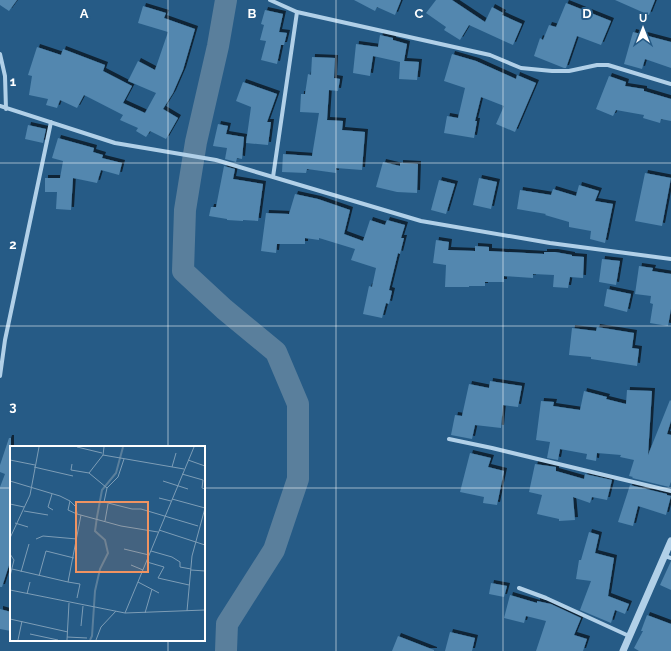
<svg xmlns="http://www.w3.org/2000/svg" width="671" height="651" viewBox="0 0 671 651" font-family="Raleway,sans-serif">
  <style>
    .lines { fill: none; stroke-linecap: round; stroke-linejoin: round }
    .river { stroke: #5a7f9c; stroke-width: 22 }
    .building { fill: #5287af; filter: url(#shadow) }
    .minor { stroke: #b1d0e8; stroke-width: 4 }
    .tertiary { stroke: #b1d0e8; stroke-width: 7 }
    .grid { fill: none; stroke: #fff; stroke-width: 1; stroke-opacity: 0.55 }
    .inset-river { fill: none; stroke: #5a7f9c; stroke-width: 2 }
    .inset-road { fill: none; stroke: #7d9db6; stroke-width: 1 }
    .view { fill: #f09361; fill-opacity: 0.15; stroke: #f09361; stroke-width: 2 }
    .inset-edge { fill: none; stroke: #fff; stroke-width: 2 }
    .grid-label { font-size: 13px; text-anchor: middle; font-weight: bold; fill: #fff; stroke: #265b86; stroke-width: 4; stroke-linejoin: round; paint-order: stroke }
  </style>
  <defs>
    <filter id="shadow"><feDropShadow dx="3" dy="-3" stdDeviation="0" flood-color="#0009"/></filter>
  </defs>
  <rect width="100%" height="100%" fill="#265b86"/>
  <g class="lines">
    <!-- river -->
    <path class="river" d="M 226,651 L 227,624 L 274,550 L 298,479 L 298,404 L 276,352 L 224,309 L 183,271 L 185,210 L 196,142 L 218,46 L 226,0"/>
  </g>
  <!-- building -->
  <path class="building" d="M 0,0 L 17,0 L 9,11 L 0,5 Z
    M 354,0 L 401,0 L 395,15 L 377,7 L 375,11 Z
    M 436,0 L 452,0 L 485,22 L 492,7 L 503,13 L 502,15 L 522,24 L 513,45 L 469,25 L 460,40 L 444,30 L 446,27 L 426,13 Z
    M 615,0 L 655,0 L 649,15 Z
    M 566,3 L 611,21 L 601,45 L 577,36 L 566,68 L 564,68 L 534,56 L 540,38 L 543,40 L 549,25 L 556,27 Z
    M 143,6 L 166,13 L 164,18 L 195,29 L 183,70 L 173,93 L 163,109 L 178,118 L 166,139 L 150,131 L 146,137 L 136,131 L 138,128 L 120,120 L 123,115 L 84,95 L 77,108 L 60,100 L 57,108 L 46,105 L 48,99 L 29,95 L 32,76 L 28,75 L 37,47 L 61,55 L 63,49 L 105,65 L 103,71 L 132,86 L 123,103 L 145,113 L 156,93 L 128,81 L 138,61 L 155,70 L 168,32 L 138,23 Z
    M 265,10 L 283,14 L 279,32 L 287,33 L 284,45 L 281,45 L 277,64 L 261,60 L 266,41 L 260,40 L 264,25 L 261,24 Z
    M 633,32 L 671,42 L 671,68 L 645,59 L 642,69 L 624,64 Z
    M 380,35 L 393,38 L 393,40 L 407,44 L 404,61 L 419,62 L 417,80 L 399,79 L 400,62 L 373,56 L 370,76 L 353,73 L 356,44 L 378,47 Z
    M 452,54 L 476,61 L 516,79 L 517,75 L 536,83 L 515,132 L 496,124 L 504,106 L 481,97 L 475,121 L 477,121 L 474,138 L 444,133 L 447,116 L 458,118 L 465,88 L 444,81 Z
    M 312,57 L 335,58 L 334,78 L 340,79 L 338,91 L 329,90 L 327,120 L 343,121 L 342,130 L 365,132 L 362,170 L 336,168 L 336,173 L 307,169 L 306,173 L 282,172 L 283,154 L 312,156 L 319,113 L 300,112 L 301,94 L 305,94 L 308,74 L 311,75 Z
    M 609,76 L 626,82 L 625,86 L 644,89 L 644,91 L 671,99 L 671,121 L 661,119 L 660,123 L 643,118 L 644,115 L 616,110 L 613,116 L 596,109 Z
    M 243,82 L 277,94 L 267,122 L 271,122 L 268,145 L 246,143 L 251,107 L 236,101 Z
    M 218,124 L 228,126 L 226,134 L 244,137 L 242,159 L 237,158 L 236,162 L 225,159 L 227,148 L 213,146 Z
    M 28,125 L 46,129 L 43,143 L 25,139 Z
    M 58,138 L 94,148 L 93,152 L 103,155 L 102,158 L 122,163 L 119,175 L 101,170 L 97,183 L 73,178 L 71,210 L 56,209 L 57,192 L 45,192 L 45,178 L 60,178 L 63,161 L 52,158 Z
    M 383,162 L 400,166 L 400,163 L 418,164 L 417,193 L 397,192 L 376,187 Z
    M 224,166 L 235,169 L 233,179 L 263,184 L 258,221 L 243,220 L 243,221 L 227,220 L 227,219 L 209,216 L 211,207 L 216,207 Z
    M 645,173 L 671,178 L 662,226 L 635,221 Z
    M 479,178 L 497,182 L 491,209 L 473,205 Z
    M 439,180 L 455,184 L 446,214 L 431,210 Z
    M 579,185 L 599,191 L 595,201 L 613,204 L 605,243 L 590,239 L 591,231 L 569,227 L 569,222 L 545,215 L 546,214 L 517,209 L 520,190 L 551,195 L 553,189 L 576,196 Z
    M 295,194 L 318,199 L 350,210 L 344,234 L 363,241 L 370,220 L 385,225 L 387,220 L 405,225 L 401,238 L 404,238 L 400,254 L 398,253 L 389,290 L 392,291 L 389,304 L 386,303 L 382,318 L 363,314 L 369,286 L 372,287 L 376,268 L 351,260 L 355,249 L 319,238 L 319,240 L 305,238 L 305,244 L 277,244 L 276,253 L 261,251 L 266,213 L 289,214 Z
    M 436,240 L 449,242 L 448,250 L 475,251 L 475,246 L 489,247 L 489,251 L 544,254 L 544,252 L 555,252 L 572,255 L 572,256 L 584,257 L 583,278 L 570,277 L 568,288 L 553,287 L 554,275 L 533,274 L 533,278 L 504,276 L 504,282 L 485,282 L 485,286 L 469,286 L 469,287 L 445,287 L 446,265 L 433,263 Z
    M 602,259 L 620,261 L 616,285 L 599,282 Z
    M 639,266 L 653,268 L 652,271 L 671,274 L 671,309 L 668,326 L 650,323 L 653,304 L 650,303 L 651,296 L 635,294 Z
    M 607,289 L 631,294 L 627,312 L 604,306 Z
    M 597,327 L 634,333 L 632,348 L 639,349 L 637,366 L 591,359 L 591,357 L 569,355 L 572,328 L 596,331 Z
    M 490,381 L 522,386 L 518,407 L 503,405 L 501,428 L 475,425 L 472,439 L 451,435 L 455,415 L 462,416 L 469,384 L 489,388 Z
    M 627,390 L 652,391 L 648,455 L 670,400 L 671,401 L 671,421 L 667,434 L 671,435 L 671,482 L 669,487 L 632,478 L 633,477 L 629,476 L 634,460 L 620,457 L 621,455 L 597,453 L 596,461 L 586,459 L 587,454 L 560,449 L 558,460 L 547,458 L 550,442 L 536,440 L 541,401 L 554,402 L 553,406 L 580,410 L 584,391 L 607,397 L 606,399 L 626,404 Z
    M 9,438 L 11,438 L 11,559 L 2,587 L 0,587 L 0,487 L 5,474 L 0,472 L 0,465 Z
    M 470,453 L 491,458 L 488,467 L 504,471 L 497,505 L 483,503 L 484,497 L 460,492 Z
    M 535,464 L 556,467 L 556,471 L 584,479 L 585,474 L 612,480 L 607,500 L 592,497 L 590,503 L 573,497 L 575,520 L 559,521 L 559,519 L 537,514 L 542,495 L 529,492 Z
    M 630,485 L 667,494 L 667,495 L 671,496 L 666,515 L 638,506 L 633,526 L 618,522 Z
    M 589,532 L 599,535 L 595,553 L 614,558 L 608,596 L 629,604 L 625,614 L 615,610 L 611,623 L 580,610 L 591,581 L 576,579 L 579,560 L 581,560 Z
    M 671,561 L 671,590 L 660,585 Z
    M 491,583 L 507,586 L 504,597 L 489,594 Z
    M 510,595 L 537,603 L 537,601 L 551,604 L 581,618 L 574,635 L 587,639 L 583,651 L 536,651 L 546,621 L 526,616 L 524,623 L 504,618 Z
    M 0,609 L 11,612 L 11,631 L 0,629 Z
    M 647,615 L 671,624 L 671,651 L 639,651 L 634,648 L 643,631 L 641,631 Z
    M 450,632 L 475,638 L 472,651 L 445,651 Z
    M 398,636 L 434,650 L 434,651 L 392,651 Z"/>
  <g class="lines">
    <!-- minor -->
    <path class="minor" d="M 270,0 L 297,12 L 490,55 L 521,68 L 552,71 L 569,71 L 597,65 L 608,65 L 671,84
      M 0,54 L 5,76 L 6,109
      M 0,106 L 115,143 L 216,160 L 421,221 L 550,243 L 671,259
      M 273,177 L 297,12
      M 0,376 L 5,340 L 51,122
      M 449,439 L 492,448 L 671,491
      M 665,556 L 671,558
      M 519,588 L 546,598 L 629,636"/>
    <!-- tertiary -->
    <path class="tertiary" d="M 623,651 L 671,541"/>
  </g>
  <!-- grid -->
  <path class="grid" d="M 168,0 L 168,447M 336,0 L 336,651M 503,0 L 503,651M 0,163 L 671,163M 0,326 L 671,326M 0,488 L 11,488M 204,488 L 671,488M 168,640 L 168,651"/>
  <!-- overview -->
  <g transform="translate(10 446)">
    <rect width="195" height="195" fill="#265b86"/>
    <path class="inset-river" d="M 80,194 L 82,190 L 85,145 L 90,123 L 98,107 L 95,94 L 85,85 L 87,71 L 92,44 L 106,27 L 113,1"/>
    <path class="inset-road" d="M 67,1 L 92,7M 94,1 L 93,9 L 79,27 L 97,42M 93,9 L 174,23M 114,13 L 108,31 L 97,42 L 94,56 L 122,63 L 131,63 L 188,80M 0,14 L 25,19M 178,14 L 195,20M 62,18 L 61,24 L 79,27M 24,21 L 63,30M 162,21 L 166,7M 172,28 L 193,34 L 192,42 L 195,43M 0,35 L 50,50 L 60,55 L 58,64 L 67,68 L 111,80 L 148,86M 153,35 L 178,43M 42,48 L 38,61 L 43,64M 149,52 L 161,55M 162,53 L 195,62M 60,55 L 66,61 L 67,68M 0,58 L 14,61M 14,65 L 38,69M 95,75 L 98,58M 5,77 L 18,81M 149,84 L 195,99M 0,92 L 20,49 L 29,1M 26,93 L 33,90 L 67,93M 114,103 L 139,109M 141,105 L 162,111 L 170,116 L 170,121 L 181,123M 0,108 L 4,114 L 0,130M 137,116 L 154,121M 121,119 L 133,124M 154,121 L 148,132 L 179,139M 2,123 L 58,136 L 71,69M 181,124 L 195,125M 11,126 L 19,98M 29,130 L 36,105 L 64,112M 58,136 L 70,138 L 67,152M 128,136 L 149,147M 0,144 L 115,167 L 184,1M 17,148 L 20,136M 177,165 L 182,110 L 195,62M 115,167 L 195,164M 135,167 L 142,143M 0,173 L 58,186M 71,180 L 73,160M 20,188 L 48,194M 57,191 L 77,192M 8,194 L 12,175M 57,194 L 59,157M 86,194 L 91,181 L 106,165"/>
    <path class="view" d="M 66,56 L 138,56 L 138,126 L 66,126 Z"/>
    <rect width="195" height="195" class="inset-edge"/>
  </g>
  <g class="grid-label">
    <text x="84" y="18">A</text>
    <text x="252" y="18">B</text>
    <text x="419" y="18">C</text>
    <text x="587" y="18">D</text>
    <text x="13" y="86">1</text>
    <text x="13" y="249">2</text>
    <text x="13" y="411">3</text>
  </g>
  <!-- north arrow -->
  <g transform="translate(643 28)" stroke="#265b86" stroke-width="3" paint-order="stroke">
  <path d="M0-3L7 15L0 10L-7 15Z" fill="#ffffff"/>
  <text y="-6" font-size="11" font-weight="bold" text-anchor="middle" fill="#ffffff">U</text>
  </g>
</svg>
